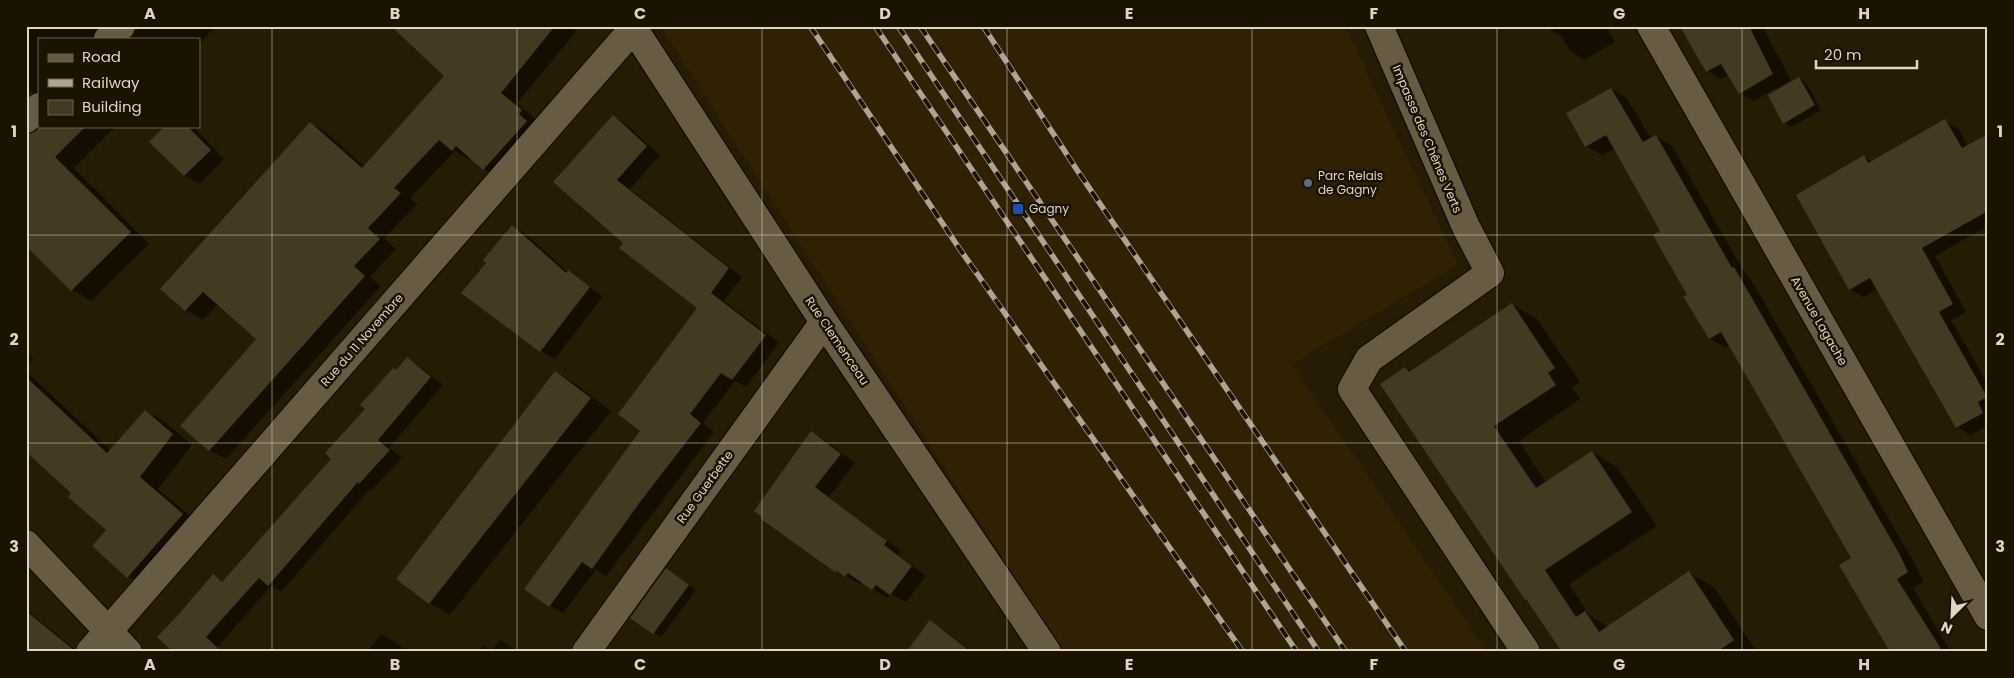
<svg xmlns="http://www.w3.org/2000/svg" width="2014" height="678" viewBox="0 0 2014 678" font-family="Poppins,sans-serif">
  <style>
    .built { fill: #302103 }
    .shadow { fill: #0007 }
    .building { fill: #443922 }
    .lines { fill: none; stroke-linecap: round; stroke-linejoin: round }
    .minor-casing { stroke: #0e0500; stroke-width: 30 }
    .minor { stroke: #675b43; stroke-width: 28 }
    .rail-casing { stroke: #aca494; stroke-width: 5.5 }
    .rail { stroke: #1c1200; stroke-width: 4; stroke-dasharray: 11; stroke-linecap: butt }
    .grid { fill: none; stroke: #ddd6c9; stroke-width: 1; stroke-opacity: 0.55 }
    .service-dot { fill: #5c6f8a; stroke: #1c1200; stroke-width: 2 }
    .transit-dot { fill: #1a4fb4; stroke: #1c1200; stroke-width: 2 }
    .labels { text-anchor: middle; stroke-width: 5; stroke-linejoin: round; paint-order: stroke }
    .street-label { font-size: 12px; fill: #ddd6c9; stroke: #1c1200 }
    .poi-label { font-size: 12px; fill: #ddd6c9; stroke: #1c1200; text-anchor: start }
    .neatline { fill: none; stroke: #ddd6c9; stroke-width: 2 }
    .grid-label { font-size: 16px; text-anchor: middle; font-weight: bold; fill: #ddd6c9 }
  </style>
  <rect width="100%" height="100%" fill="#261b05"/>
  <!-- built -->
  <path class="built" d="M 660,26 L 1345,26 L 1458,265 L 1292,364 L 1487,652 L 1063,652 Z"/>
  <!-- shadow -->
  <path class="shadow" d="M 26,26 L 129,26 L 116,39 L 39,39 L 39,96 L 29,89 L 26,92 Z
    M 137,26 L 216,26 L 199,44 L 199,39 L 132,39 L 137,30 Z
    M 489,26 L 570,26 L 576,32 L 517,103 L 538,121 L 501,179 L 484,169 L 471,158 L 470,160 L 455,151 L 410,198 L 417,204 L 384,239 L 396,249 L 370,277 L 381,286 L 226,459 L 209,450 L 258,339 L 218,304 L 203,320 L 186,310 L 162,289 L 310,123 L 327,133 L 364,166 Z
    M 1545,26 L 1606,26 L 1615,42 L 1584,60 L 1570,51 L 1562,37 Z
    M 1682,26 L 1762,26 L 1791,80 L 1754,101 L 1740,93 L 1729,75 L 1721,79 L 1707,71 Z
    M 1799,79 L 1806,83 L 1821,110 L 1792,127 L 1784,123 Z
    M 1611,89 L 1627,98 L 1651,139 L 1656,136 L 1672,146 L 1746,275 L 1750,278 L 1916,566 L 1923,582 L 1913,588 L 1951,652 L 1892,652 L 1853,558 L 1730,345 L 1726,348 L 1709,338 L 1661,232 L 1614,149 L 1602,155 L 1586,146 Z
    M 613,117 L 627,125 L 660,155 L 630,189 L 742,277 L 724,301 L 779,343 L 746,387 L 735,381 L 703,423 L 714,432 L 606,576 L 596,570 L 563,613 L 550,606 L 642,430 L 698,307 L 555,182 Z
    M 1945,121 L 1958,128 L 1968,146 L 1988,135 L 1988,226 L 1935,256 L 1966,312 L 1951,320 L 1988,384 L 1988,425 L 1971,435 L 1957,427 L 1878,288 L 1864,297 L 1850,289 L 1864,157 L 1873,162 Z
    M 44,126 L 116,126 L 74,168 L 149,244 L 91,301 L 72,290 L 26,244 Z
    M 167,126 L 193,126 L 224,159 L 199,184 L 184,175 Z
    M 513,227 L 527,235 L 569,273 L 603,296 L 555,359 L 541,351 L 487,262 Z
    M 1512,304 L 1537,319 L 1580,382 L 1572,388 L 1580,399 L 1519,441 L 1546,483 L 1592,452 L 1617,467 L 1657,526 L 1569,584 L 1589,615 L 1609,627 L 1689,573 L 1714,587 L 1757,652 L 1563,652 L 1529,601 L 1526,599 L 1406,368 L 1411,371 Z
    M 26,352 L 34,359 L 26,366 Z
    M 407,359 L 419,366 L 443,385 L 389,448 L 402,458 L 372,490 L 370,489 L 281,592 L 271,586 L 216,649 L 175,652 L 213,576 L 224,582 L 333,458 L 366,409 Z
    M 26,371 L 110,450 L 146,411 L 165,422 L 192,445 L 158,489 L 201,525 L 147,588 L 128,577 L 108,530 L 72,493 L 26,451 Z
    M 556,373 L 576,384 L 611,411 L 450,615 L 430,603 L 397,578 Z
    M 812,433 L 826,441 L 855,463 L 829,497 L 901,551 L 898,555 L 926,576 L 906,602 L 891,594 L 887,598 L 862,582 L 860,584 L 836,571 L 763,518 Z
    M 666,569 L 696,590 L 661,637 L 632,618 Z
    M 26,609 L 78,652 L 26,652 Z
    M 930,622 L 941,628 L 973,652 L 907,652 Z
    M 381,634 L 395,642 L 408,652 L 367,652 Z
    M 500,640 L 519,652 L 479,652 L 483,646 L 492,651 Z"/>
  <!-- building -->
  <path class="building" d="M 391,26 L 555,26 L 501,93 L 522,110 L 519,114 L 527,121 L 483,170 L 456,146 L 452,151 L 439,140 L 394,188 L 401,193 L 368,228 L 380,239 L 354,266 L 365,276 L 209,451 L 180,426 L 256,339 L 203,292 L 185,311 L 160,289 L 310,122 L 362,168 L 444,76 Z
    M 1680,26 L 1749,26 L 1773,74 L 1739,94 L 1721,64 L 1706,72 Z
    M 1799,77 L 1815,105 L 1783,124 L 1768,95 Z
    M 1611,88 L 1643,142 L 1656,135 L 1732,268 L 1734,267 L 1900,555 L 1908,572 L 1897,579 L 1943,652 L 1890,652 L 1839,565 L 1851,558 L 1721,332 L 1709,339 L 1683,296 L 1687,295 L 1653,235 L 1660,231 L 1606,135 L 1585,147 L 1566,113 Z
    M 613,115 L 647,146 L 617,180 L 729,268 L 711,293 L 766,335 L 732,380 L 721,373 L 690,414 L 701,423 L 640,502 L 592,569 L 582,562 L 549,607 L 524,589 L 640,431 L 618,414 L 697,308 L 619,248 L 623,243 L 553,182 Z
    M 1945,119 L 1962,148 L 1988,134 L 1988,211 L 1922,248 L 1953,304 L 1939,312 L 1987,397 L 1978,402 L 1983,413 L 1956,428 L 1870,278 L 1849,290 L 1796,195 L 1864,155 L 1868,163 Z
    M 41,126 L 86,126 L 55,157 L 131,232 L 71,291 L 26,246 L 26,134 L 36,131 Z
    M 165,126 L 187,126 L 211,150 L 184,176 L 149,142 Z
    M 512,225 L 566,273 L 568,270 L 590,287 L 540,352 L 461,293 L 486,263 L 483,260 Z
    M 1512,303 L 1555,368 L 1548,373 L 1556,385 L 1494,426 L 1536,488 L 1592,451 L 1632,512 L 1545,570 L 1576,617 L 1585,611 L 1599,632 L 1689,571 L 1734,640 L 1717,652 L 1562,652 L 1526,599 L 1525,600 L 1380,384 L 1405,367 L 1409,372 Z
    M 407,357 L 431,377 L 378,440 L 390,450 L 359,484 L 358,482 L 268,586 L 259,578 L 206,637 L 222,652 L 173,652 L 157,637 L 179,614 L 213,574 L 222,582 L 331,459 L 325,453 L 365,409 L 360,405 L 393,368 L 396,370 Z
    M 555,371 L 591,398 L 429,604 L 396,579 Z
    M 26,377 L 107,453 L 145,410 L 173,434 L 140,477 L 183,514 L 127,578 L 92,546 L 106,530 L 68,497 L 71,493 L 26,452 Z
    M 811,431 L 841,454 L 815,487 L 887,541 L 884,545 L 912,566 L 890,595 L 876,585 L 872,590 L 848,573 L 845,577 L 837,571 L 835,572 L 761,519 L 762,517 L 754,511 Z
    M 666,568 L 689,585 L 653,634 L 630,618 Z
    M 26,611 L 75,651 L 75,652 L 26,652 Z
    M 930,620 L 971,652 L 906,652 Z"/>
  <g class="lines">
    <!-- minor casing -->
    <g class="minor-casing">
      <path id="minor" d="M 632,26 L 824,322 L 1047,652
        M 1379,26 L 1466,227 L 1490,273 L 1369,359 L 1352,389 L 1526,652
        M 1651,26 L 1988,616
        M 108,39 L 121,26
        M 26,119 L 39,107
        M 26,544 L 128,652
        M 90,652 L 633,29
        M 586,652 L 824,322"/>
    </g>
    <!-- minor -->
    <use href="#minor" class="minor"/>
    <!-- rail casing -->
    <g class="rail-casing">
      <path id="rail" d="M 810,26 L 959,248 L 1243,652
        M 875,26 L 1297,652
        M 898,26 L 1319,652
        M 920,26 L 1346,652
        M 983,26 L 1077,170 L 1406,652"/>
    </g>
    <!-- rail -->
    <use href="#rail" class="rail"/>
  </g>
  <!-- grid -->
  <path class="grid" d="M 272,26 L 272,652M 517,26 L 517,652M 762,26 L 762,652M 1007,26 L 1007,652M 1252,26 L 1252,652M 1497,26 L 1497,652M 1742,26 L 1742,652M 26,235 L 1988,235M 26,443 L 1988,443"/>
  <!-- markers -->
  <circle class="service-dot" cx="1308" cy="183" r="5"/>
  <rect class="transit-dot" x="1012" y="203" width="12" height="12" rx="2.5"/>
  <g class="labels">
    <!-- street labels -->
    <g class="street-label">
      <text transform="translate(1427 139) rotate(67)" y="4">Impasse des Chênes Verts</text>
      <text transform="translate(1819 321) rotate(60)" y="4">Avenue Lagache</text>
      <text transform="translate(362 340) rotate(-49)" y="4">Rue du 11 Novembre</text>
      <text transform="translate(837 341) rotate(56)" y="4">Rue Clemenceau</text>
      <text transform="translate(705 487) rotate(-54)" y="4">Rue Guerbette</text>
    </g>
    <!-- poi labels -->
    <g class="poi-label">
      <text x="1318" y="180">Parc Relais<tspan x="1318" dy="14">de Gagny</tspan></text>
      <text x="1029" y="213">Gagny</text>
    </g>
  </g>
  <!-- border -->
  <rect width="2014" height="678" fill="none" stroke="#1c1200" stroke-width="55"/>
  <!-- legend -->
  <rect x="38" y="38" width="162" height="90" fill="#1c1200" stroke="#696050"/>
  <rect x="48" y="54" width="25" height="8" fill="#675b43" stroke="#696050"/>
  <text x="82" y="62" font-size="15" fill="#ddd6c9">Road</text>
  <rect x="48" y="79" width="25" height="8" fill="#aca494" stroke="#696050"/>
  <text x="82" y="88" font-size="15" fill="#ddd6c9">Railway</text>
  <rect x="48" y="100" width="25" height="15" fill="#443922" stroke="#696050"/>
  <text x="82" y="112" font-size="15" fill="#ddd6c9">Building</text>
  <!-- north arrow -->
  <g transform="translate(1952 616) rotate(204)" stroke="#1c1200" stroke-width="4" paint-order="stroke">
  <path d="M0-4L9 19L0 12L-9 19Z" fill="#ddd6c9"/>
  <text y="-8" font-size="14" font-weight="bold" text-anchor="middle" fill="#ddd6c9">N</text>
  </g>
  <!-- scale -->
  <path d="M1816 60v8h101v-8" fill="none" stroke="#ddd6c9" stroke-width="2.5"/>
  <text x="1824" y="60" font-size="15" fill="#ddd6c9" stroke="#1c1200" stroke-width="4" paint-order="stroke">20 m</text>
  <rect x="28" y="28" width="1958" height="622" class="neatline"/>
  <g class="grid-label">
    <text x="150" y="19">A</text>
    <text x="395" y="19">B</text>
    <text x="640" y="19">C</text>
    <text x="885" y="19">D</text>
    <text x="1129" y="19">E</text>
    <text x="1374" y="19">F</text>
    <text x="1619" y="19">G</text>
    <text x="1864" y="19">H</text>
    <text x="14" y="137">1</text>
    <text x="2000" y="137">1</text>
    <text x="14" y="345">2</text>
    <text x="2000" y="345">2</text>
    <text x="14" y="552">3</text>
    <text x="2000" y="552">3</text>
    <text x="150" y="670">A</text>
    <text x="395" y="670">B</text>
    <text x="640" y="670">C</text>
    <text x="885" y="670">D</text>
    <text x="1129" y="670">E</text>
    <text x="1374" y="670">F</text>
    <text x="1619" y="670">G</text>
    <text x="1864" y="670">H</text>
  </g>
</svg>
